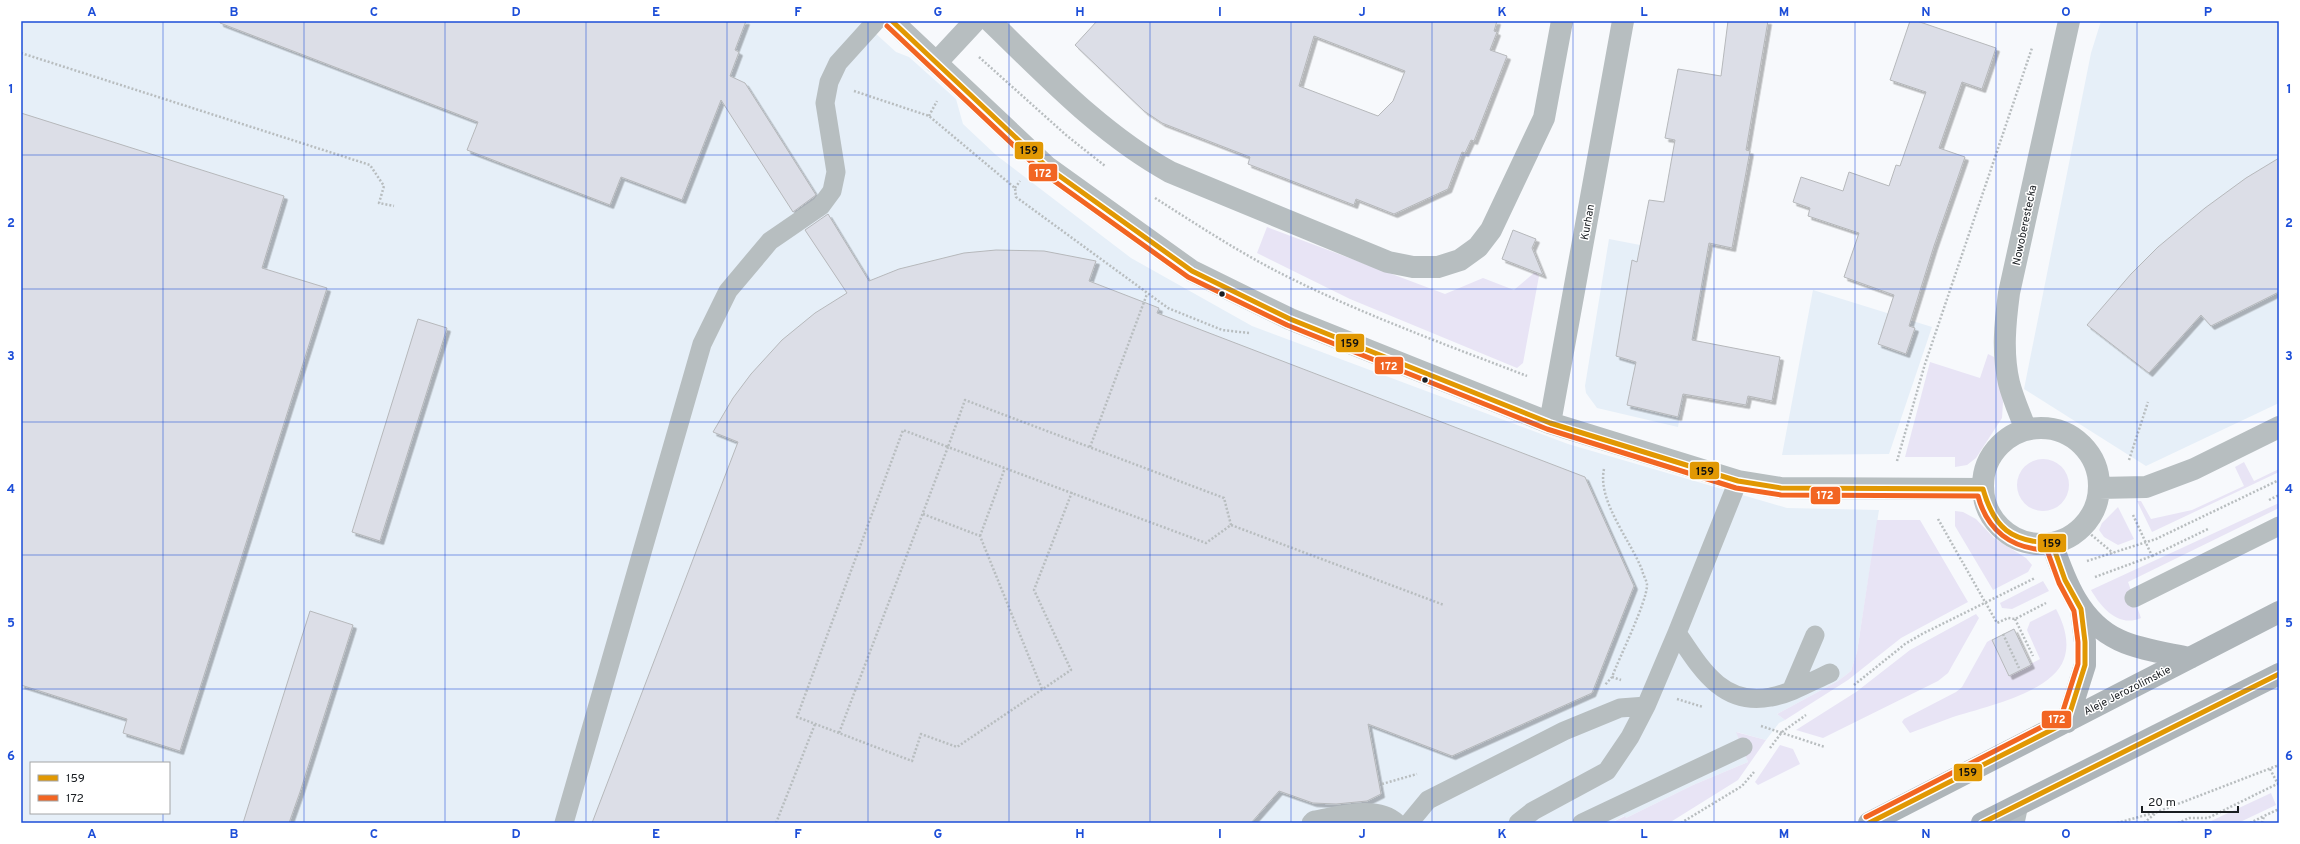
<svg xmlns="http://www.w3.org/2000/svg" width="2300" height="844" viewBox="0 0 2300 844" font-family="Overpass,sans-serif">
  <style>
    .built { fill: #e6eff8; fill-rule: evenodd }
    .green { fill: #e8e4f5 }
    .building { fill: #dcdee7; stroke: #b6b8bb; fill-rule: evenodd; filter: url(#shadow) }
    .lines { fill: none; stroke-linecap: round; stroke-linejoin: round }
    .path { stroke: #b8bdbf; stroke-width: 2.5; stroke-dasharray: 2 2; stroke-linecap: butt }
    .lane { stroke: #b7bec0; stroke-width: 19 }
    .street { stroke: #b7bec0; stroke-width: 22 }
    .primary { stroke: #aeb5b9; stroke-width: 22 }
    .bus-1-casing { stroke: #fff; stroke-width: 8 }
    .bus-2-casing { stroke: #fff; stroke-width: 8 }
    .bus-1 { stroke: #e19803; stroke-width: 5 }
    .bus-2 { stroke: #f26522; stroke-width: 5 }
    .grid { fill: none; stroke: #1d4ed8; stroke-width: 1; stroke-opacity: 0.55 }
    .bus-dot { fill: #191d21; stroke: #fff; stroke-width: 1.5 }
    .labels { text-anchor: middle; stroke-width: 3; stroke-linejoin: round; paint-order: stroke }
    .street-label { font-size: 11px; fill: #191d21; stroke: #fff }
    .line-badge { stroke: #fff; stroke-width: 1.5 }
    .badge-label { font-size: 11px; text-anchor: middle; font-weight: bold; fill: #fff }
    .pale-badge-label { font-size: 11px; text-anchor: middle; font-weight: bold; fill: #111 }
    .neatline { fill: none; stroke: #1d4ed8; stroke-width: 1.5 }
    .grid-label { font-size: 13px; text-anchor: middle; font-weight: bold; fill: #1d4ed8 }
  </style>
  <defs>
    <filter id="shadow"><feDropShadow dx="3.5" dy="3.5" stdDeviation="0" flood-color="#0004"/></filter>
  </defs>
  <rect width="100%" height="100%" fill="#f7f9fc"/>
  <!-- built -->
  <path class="built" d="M 21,21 L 862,21 L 896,52 L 909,57 L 956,99 L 963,124 L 996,155 L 1131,258 L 1252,326 L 1568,444 L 1787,508 L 1879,510 L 1857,652 L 1851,671 L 1838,681 L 1777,714 L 1785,720 L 1779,723 L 1766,740 L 1737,732 L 1748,762 L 1693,785 L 1626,818 L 1624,816 L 1610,823 L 21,823 ZM 31,763 L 169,763 L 169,813 L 31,813 Z
    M 2101,21 L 2279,21 L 2279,403 L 2146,466 L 2024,389 L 2091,53 Z
    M 1609,239 L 1708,258 L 1678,427 L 1597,408 L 1586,393 L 1585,386 Z
    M 1813,290 L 1932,327 L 1889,454 L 1782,455 Z"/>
  <!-- green -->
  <path class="green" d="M 1267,227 L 1445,294 L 1483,278 L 1514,290 L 1535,272 L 1539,276 L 1523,363 L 1517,368 L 1350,299 L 1257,253 Z
    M 1988,354 L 1996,358 L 2003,402 L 2002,418 L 1976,458 L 1967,465 L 1955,467 L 1955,457 L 1905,457 L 1930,362 L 1980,378 Z
    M2017 485a26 26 0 1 1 52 0a26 26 0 1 1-52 0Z
    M 2244,462 L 2254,481 L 2279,469 L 2279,472 L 2152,532 L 2137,501 L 2141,501 L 2151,519 L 2192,510 L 2244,486 L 2235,467 Z
    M 2279,503 L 2279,508 L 2128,582 L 2141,618 C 2118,628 2101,607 2091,590 Z
    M 2118,507 L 2134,539 L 2118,545 L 2104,537 L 2099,530 L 2102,523 Z
    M 1955,511 L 1963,512 L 1976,519 L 1994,538 L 2026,558 L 2032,565 L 2028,572 L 1993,590 L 1955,526 Z
    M 1877,520 L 1920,520 L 1968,602 L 1901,638 L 1848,680 L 1785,720 L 1777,714 L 1838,681 L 1851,671 L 1857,652 Z
    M 2043,581 L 2049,591 L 2012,609 L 2002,608 L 2000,603 Z
    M 2056,609 C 2064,624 2070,642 2064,659 C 2052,693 1984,707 1953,717 C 1939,722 1924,728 1910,733 L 1902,722 L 1904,719 L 1956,692 L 1962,687 L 1987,642 L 1992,639 L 2009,675 L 2040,659 L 2027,630 L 2030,622 Z
    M 1976,614 L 1979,618 L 1948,673 L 1938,681 L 1823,738 L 1796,730 L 1856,692 L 1910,650 Z
    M 1736,732 L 1766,740 L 1738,780 L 1669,823 L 1611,823 L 1625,816 L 1626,818 L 1693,785 L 1748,762 Z
    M 1780,745 L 1793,749 L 1800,764 L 1758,785 L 1755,782 Z
    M 2271,793 L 2276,805 L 2238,823 L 2187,823 L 2191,821 L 2211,821 Z"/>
  <!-- building -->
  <path class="building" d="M 220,21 L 746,21 L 735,50 L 739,52 L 730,76 L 745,83 L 816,195 L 793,212 L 721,100 L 682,200 L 621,177 L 610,205 L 467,150 L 478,122 L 220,23 Z
    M 1097,21 L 1497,21 L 1494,31 L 1497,32 L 1490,50 L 1507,56 L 1474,141 L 1471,140 L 1465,153 L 1462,152 L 1448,189 L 1394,214 L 1356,199 L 1354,205 L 1248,164 L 1250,157 L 1162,123 L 1144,111 L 1075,45 ZM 1314,36 L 1405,71 L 1393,101 L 1378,116 L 1299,86 Z
    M 1728,21 L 1768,21 L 1746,150 L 1750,151 L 1732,248 L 1709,243 L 1692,340 L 1780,357 L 1772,401 L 1748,396 L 1746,405 L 1683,394 L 1678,417 L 1627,405 L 1636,362 L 1616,356 L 1632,260 L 1637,262 L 1649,200 L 1664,202 L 1675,140 L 1665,138 L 1678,69 L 1721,76 Z
    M 1910,21 L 1917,21 L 1996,48 L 1982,89 L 1962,82 L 1939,148 L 1965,157 L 1934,246 L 1909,326 L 1915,328 L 1906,354 L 1878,344 L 1894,295 L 1844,277 L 1859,233 L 1808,216 L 1810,208 L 1793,202 L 1801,177 L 1843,191 L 1849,172 L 1889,186 L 1896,165 L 1900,166 L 1926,92 L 1890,80 Z
    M 21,113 L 284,196 L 262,268 L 327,288 L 180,751 L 123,733 L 127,719 L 21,685 Z
    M 2279,158 L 2279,292 L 2211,326 L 2201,315 L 2149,373 L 2087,325 L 2131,274 L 2158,247 L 2205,208 L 2246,178 Z
    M 828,214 L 869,281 L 899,269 L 964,253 L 996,250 L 1044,251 L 1096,261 L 1089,281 L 1159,308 L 1157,313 L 1585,477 L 1634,586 L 1592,693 L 1452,756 L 1368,724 L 1381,794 L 1367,801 L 1336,804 L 1313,803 L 1279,791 L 1251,823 L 592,823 L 738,442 L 713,432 L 733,398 L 751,374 L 782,340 L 815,313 L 847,293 L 805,230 Z
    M 1513,230 L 1536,239 L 1532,248 L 1543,275 L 1502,259 Z
    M 418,319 L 447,328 L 380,541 L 352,532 Z
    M 310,611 L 353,625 L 300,792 L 289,823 L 243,823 Z
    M 2014,629 L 2031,665 L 2009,676 L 1992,640 Z"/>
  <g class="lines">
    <!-- path -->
    <path class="path" d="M 21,53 L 370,165 L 384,186 L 379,203 L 394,206
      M 979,57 L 1066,135 L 1105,166
      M 854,91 L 929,116 L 1015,188 L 1016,197 L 1168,308 L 1222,330 L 1249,333
      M 929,116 L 937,101
      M 1015,188 L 1020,181
      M 1155,198 C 1196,224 1237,251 1280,273 C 1359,313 1444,344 1527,376
      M 1090,447 L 1147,294
      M 2129,460 L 2148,402
      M 1897,461 L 1925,364 L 2032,48
      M 1604,469 C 1597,501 1631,541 1642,570 C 1643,575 1647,581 1647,585 C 1647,602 1619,658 1612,677 L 1605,685
      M 1072,492 L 1034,590 L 1071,670 L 957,747 L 921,734 L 912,761 L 839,733 L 948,447 L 1206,543 L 1231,525 L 1444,605
      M 2269,500 L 2279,495
      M 923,514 L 980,536 L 1042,689
      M 1938,519 L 1997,623 L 2008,618 L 2015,619 L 2046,603
      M 2082,527 L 2113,553
      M 980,536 L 1005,468
      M 2152,556 L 2208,529
      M 2087,561 L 2156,539 L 2279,480
      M 2095,577 L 2152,556 L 2133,515
      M 2015,619 L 2033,656
      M 2003,634 L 2019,668
      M 1612,677 L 1621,680
      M 1854,685 L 1905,644 L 1922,634 L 2035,578
      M 1677,699 L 1703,707
      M 1761,726 L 1825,747
      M 839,733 L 797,717 L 903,430 L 948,447 L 965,400 L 1224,498 L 1231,525
      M 1770,748 L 1782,732 L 1806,715
      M 2270,769 L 2279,786
      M 1382,784 L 1417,774
      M 776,823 L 815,724
      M 1681,823 L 1742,786 L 1754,772
      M 2117,823 L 2157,812 L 2279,765
      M 2144,823 L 2157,812
      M 2178,823 L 2189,818 L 2208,818 L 2279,783
      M 2250,823 L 2264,816
      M 2262,823 L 2264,816 L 2279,809"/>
    <!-- lane -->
    <path class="lane" d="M 2134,598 L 2279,526
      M 1677,633 C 1700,667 1722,707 1771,697 C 1790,694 1812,681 1830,673
      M 1792,689 L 1815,635
      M 564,823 L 702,344 L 728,291 L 770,241 L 821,206 L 832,191 L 836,172 L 825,103 L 829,82 L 838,63 L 876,21
      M 1311,823 L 1314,820 C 1338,816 1377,804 1397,823
      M 1409,823 L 1428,800 L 1564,731 L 1620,708 L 1646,706
      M 1518,823 L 1533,811 L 1607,771 L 1630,737 L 1646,706 L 1677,633 L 1738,481
      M 1582,823 L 1743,747
      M 2015,823 L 2019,804"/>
    <!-- street -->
    <path class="street" d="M 892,21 L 1047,167 L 1192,271 L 1290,319 L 1550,423 L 1738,481 L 1781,488 L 1983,489
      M 990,21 C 1046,75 1101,134 1170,172 L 1388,262 L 1413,267 L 1438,267 L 1460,260 L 1478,247 L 1491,230 L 1544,118 L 1562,21
      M 936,63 L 975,21
      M 1550,423 L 1623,21
      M1983 486a58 58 0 1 1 116 0a58 58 0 1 1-116 0Z
      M 2026,430 C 2020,414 2013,399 2009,383 C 2002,353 2005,323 2009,293 L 2069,21
      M 2099,488 L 2146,487 L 2194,469 L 2279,427"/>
    <!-- primary -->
    <path class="primary" d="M 2052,543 C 2065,581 2080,622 2119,640 C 2140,650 2167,653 2190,658
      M 2067,722 L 2085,665 L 2085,642 L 2081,609
      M 1869,823 L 2279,612
      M 1982,823 L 2279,674"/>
    <!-- bus-1 casing -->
    <g class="bus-1-casing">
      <path id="bus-1" d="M 892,21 L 1047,167 L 1192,271 L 1290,319 L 1550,423 L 1738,481 L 1781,488 L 1983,489 C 1994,528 2011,542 2052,543 L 2065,580 L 2081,609 L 2085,642 L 2085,665 L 2067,722
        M 1869,823 L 2067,722
        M 1982,823 L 2279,674"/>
    </g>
    <!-- bus-2 casing -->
    <g class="bus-2-casing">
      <path id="bus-2" d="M 887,26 L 1043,173 L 1188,277 L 1287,325 L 1547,429 L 1736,488 L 1781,495 L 1978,496 C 1987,530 2011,549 2047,550 L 2059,583 L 2074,611 L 2078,642 L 2078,664 L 2061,717 L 1866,817"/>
    </g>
    <!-- bus-1 -->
    <use href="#bus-1" class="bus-1"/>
    <!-- bus-2 -->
    <use href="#bus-2" class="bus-2"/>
  </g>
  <!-- grid -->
  <path class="grid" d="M 163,21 L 163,763M 304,21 L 304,823M 445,21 L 445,823M 586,21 L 586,823M 727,21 L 727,823M 868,21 L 868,823M 1009,21 L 1009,823M 1150,21 L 1150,823M 1291,21 L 1291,823M 1432,21 L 1432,823M 1573,21 L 1573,823M 1714,21 L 1714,823M 1855,21 L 1855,823M 1996,21 L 1996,823M 2137,21 L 2137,823M 21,155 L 2279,155M 21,289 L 2279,289M 21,422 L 2279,422M 21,555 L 2279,555M 21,689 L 2279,689M 163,813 L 163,823"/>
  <!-- markers -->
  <g class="bus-dot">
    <circle cx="1222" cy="294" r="3.5"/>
    <circle cx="1425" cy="380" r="3.5"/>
  </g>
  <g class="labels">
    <!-- street labels -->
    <g class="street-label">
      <text transform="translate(1587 222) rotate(-80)" y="4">Kurhan</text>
      <text transform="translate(2024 225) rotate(-78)" y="4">Nowoberestecka</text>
      <text transform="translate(2127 690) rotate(-27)" y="4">Aleje Jerozolimskie</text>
    </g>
  </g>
  <g class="line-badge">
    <rect x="1014" y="141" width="30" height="19" rx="4" fill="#e19803"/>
    <rect x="1028" y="163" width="30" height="19" rx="4" fill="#f26522"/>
    <rect x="1335" y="333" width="30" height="20" rx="4" fill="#e19803"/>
    <rect x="1374" y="356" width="30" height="19" rx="4" fill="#f26522"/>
    <rect x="1689" y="461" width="31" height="19" rx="4" fill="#e19803"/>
    <rect x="1810" y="486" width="31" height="19" rx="4" fill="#f26522"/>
    <rect x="2037" y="533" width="30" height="20" rx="4" fill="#e19803"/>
    <rect x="2041" y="710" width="31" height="19" rx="4" fill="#f26522"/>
    <rect x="1953" y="763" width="30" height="19" rx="4" fill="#e19803"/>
  </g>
  <g class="badge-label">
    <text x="1043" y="177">172</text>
    <text x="1389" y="370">172</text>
    <text x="1825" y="499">172</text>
    <text x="2057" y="723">172</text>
  </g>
  <g class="pale-badge-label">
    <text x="1029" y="154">159</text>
    <text x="1350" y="347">159</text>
    <text x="1705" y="475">159</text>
    <text x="2052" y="547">159</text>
    <text x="1968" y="776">159</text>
  </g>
  <!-- border -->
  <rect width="2300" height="844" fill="none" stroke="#ffffff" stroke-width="44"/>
  <!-- legend -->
  <rect x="30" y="762" width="140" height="52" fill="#ffffff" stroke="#a3a5a6"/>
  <rect x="38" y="775" width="20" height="6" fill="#e19803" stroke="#a3a5a6"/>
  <text x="66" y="782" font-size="12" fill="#191d21">159</text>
  <rect x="38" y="795" width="20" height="6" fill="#f26522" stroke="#a3a5a6"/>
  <text x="66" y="802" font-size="12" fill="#191d21">172</text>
  <!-- scale -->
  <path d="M2142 806v6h96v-6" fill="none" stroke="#191d21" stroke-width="2"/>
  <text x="2148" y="806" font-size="12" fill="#191d21" stroke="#ffffff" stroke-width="3" paint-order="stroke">20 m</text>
  <rect x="22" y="22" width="2256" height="800" class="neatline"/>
  <g class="grid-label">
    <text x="92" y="16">A</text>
    <text x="234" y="16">B</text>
    <text x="374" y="16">C</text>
    <text x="516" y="16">D</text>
    <text x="656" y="16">E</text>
    <text x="798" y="16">F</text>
    <text x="938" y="16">G</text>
    <text x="1080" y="16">H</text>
    <text x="1220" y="16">I</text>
    <text x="1362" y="16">J</text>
    <text x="1502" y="16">K</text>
    <text x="1644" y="16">L</text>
    <text x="1784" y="16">M</text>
    <text x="1926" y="16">N</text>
    <text x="2066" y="16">O</text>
    <text x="2208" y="16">P</text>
    <text x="11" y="93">1</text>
    <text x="2289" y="93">1</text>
    <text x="11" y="227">2</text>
    <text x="2289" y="227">2</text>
    <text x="11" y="360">3</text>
    <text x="2289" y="360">3</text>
    <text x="11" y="493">4</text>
    <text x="2289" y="493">4</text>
    <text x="11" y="627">5</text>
    <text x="2289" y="627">5</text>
    <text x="11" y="760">6</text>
    <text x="2289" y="760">6</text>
    <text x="92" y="838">A</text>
    <text x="234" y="838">B</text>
    <text x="374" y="838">C</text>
    <text x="516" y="838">D</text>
    <text x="656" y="838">E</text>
    <text x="798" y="838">F</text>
    <text x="938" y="838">G</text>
    <text x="1080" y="838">H</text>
    <text x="1220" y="838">I</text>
    <text x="1362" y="838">J</text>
    <text x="1502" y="838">K</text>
    <text x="1644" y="838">L</text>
    <text x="1784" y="838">M</text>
    <text x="1926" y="838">N</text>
    <text x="2066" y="838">O</text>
    <text x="2208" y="838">P</text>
  </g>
</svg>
